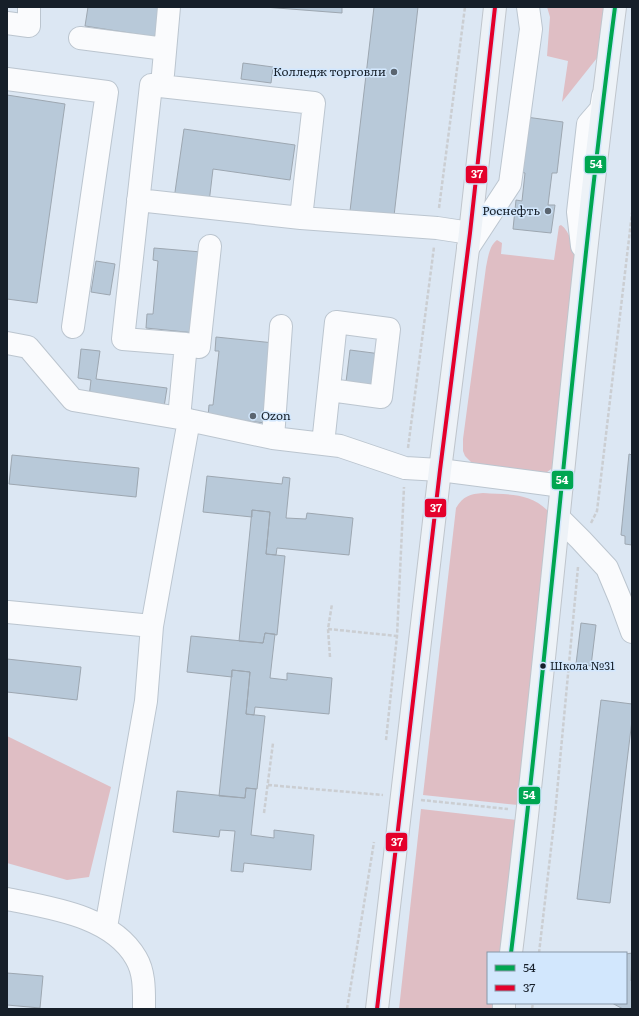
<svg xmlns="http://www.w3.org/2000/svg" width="639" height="1016" viewBox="0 0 639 1016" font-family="Literata,serif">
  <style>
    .green { fill: #dfbec4 }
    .building { fill: #b8c9d9; stroke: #9da7b1 }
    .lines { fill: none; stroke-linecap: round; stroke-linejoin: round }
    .minor-casing { stroke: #bbc5cf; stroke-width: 24 }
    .major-casing { stroke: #bfc5cc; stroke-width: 24 }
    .path { stroke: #cbced2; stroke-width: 2.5; stroke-dasharray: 4 2; stroke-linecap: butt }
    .minor { stroke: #fafbfd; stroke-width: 22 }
    .major { stroke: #edf2f7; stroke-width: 22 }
    .bus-1-casing { stroke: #d2e7fd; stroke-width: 7 }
    .bus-2-casing { stroke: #d2e7fd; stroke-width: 7 }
    .bus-1 { stroke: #00a651; stroke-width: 4 }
    .bus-2 { stroke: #e4002b; stroke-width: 4 }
    .poi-dot { fill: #5b6570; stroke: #d2e7fd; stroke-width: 1.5 }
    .bus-dot { fill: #161f29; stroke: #d2e7fd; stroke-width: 1.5 }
    .labels { text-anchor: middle; stroke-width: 3; stroke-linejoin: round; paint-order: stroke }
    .bus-label { font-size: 11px; fill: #161f29; stroke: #d2e7fd; text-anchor: start }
    .poi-label { font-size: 12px; fill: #161f29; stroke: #d2e7fd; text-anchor: end }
    .line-badge { stroke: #d2e7fd; stroke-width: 1.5 }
    .badge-label { font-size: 11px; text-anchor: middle; font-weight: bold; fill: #fff }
  </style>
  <rect width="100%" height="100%" fill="#dce7f3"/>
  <!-- green -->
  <path class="green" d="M 547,7 L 607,7 L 597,58 L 562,102 L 568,61 L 547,56 L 550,17 Z
    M 561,225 C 570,231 573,247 577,257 L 554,467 L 547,472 L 539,475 L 475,466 L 465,456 L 463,451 L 463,439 L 486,267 C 488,258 489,246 497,240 L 502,243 L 501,254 L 554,260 L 559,226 Z
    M 483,493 C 508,495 530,492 548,511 L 518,805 L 423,795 L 456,508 C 463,496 470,494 483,493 Z
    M 7,736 L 111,787 L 89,877 L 67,880 L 7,863 Z
    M 421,809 L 517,820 L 501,953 L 488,953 L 488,1003 L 496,1003 L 495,1009 L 399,1009 Z"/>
  <!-- building -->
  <path class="building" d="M 88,7 L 160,7 L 155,37 L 85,26 Z
    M 264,7 L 342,7 L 342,13 Z
    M 374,7 L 418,7 L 394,216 L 350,211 Z
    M 243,63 L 273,67 L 271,83 L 241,79 Z
    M 7,95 L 65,104 L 37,303 L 7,299 Z
    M 526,117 L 563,122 L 557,173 L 552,173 L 548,205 L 555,205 L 551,233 L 513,229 L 516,200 L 522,201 L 525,173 L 520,172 Z
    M 184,129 L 295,145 L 290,180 L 213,169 L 208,211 L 173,206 Z
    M 154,248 L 213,253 L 205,334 L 146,328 L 147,314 L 153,314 L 158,261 L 153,260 Z
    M 96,261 L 115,264 L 110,295 L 91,292 Z
    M 216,337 L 274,343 L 266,423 L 208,417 L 209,405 L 213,405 L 219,351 L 215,351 Z
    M 81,349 L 100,351 L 96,379 L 167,388 L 164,407 L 89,397 L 91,380 L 78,378 Z
    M 350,350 L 381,354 L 377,393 L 345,390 Z
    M 629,454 L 632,455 L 632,545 L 625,544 L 625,536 L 621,535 Z
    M 12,455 L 139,468 L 136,497 L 9,484 Z
    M 207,476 L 282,484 L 283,477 L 290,478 L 286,518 L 306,519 L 307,513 L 353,518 L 349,555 L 277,548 L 276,555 L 266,554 L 270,512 L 252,510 L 252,517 L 203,512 Z
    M 252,510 L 270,512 L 266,554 L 285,556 L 277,635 L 265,633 L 263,643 L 239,641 Z
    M 581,623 L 596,625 L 591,666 L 576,664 Z
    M 265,633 L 275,634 L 270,678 L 287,680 L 287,673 L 332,678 L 329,714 L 255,707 L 254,715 L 246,714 L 250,672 L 232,670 L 232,677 L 187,672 L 191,636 L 263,643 Z
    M 7,659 L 81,667 L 77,700 L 7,692 Z
    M 232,670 L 250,672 L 246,714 L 265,716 L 257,789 L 246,788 L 245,798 L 219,796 Z
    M 601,700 L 632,704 L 632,720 L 610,903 L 577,899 Z
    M 246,788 L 256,789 L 251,835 L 274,838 L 274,830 L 314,835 L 311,870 L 244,863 L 243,872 L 231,871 L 235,831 L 220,830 L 219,837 L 173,832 L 177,791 L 245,798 Z
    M 632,953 L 631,981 L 632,982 L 632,1009 L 623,1009 L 612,1003 L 626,1003 L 626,954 Z
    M 7,973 L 43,976 L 40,1008 L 7,1005 Z"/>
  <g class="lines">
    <!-- minor casing -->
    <g class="minor-casing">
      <path id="minor" d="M 7,23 L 29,26 L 29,7
        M 80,38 L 165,49
        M 163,74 L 169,7
        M 7,79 L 107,92 L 73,327
        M 138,200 L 301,218 L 314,103 L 151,85 L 123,339 L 186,344 L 179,418
        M 301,218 L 437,228 L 470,233
        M 582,246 L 578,212 L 588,124 L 601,109 L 603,96
        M 468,248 L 510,184 L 531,29 L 528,7
        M 7,343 L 28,347 L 73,400 L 179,418 L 273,438 L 340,446 L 405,468 L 440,470 L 562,486
        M 186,344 L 199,347 L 210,246
        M 273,438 L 281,326
        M 323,444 L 336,322 L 389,329 L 381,397 L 330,390
        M 559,518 L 581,540 L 607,568 L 620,599 L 632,632
        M 8,612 L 152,626
        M 7,899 C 51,908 112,916 136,958 C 145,973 144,992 144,1009
        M 106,927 L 146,701 L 152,626 L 189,420"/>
    </g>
    <!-- major casing -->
    <g class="major-casing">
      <path id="major" d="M 511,953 C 550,638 574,322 615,7
        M 377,1009 L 440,470 L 470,233 L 495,7
        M 504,1009 L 504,1003"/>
    </g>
    <!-- path -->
    <path class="path" d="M 439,208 L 465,7
      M 408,448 L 434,247
      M 591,523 L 597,511 L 632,213
      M 328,629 L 397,636
      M 330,657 L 328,629 L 332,604
      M 386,740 L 397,636 L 404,487
      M 268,785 L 383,795
      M 421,800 L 508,809
      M 264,813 L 273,743
      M 539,953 L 555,814 L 578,567
      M 347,1009 L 374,842
      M 532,1009 L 533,1003"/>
    <!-- minor -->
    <use href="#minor" class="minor"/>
    <!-- major -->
    <use href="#major" class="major"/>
    <!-- bus-1 casing -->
    <g class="bus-1-casing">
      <path id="bus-1" d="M 511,953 C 550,638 574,322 615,7"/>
    </g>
    <!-- bus-2 casing -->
    <g class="bus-2-casing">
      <path id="bus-2" d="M 377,1009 L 440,470 L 470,233 L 495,7"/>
    </g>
    <!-- bus-1 -->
    <use href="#bus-1" class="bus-1"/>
    <!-- bus-2 -->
    <use href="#bus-2" class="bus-2"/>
  </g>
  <!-- markers -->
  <g class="poi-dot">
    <circle cx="394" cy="72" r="4"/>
    <circle cx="548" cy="211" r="4"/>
    <circle cx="253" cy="416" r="4"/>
  </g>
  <circle class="bus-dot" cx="543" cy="666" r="3.5"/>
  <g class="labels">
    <!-- bus labels -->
    <g class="bus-label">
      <text x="550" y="670">Школа №31</text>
    </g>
    <!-- poi labels -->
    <g class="poi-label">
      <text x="386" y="76">Колледж торговли</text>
      <text x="540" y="215">Роснефть</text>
      <text x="261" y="420" text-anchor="start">Ozon</text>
    </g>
  </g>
  <g class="line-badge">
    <rect x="584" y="155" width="23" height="19" rx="4" fill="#00a651"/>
    <rect x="465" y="165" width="23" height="19" rx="4" fill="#e4002b"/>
    <rect x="551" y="470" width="23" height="20" rx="4" fill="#00a651"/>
    <rect x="424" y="498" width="23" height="20" rx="4" fill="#e4002b"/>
    <rect x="518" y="786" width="23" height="19" rx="4" fill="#00a651"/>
    <rect x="385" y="832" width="23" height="20" rx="4" fill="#e4002b"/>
  </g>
  <g class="badge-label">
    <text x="596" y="168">54</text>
    <text x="477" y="178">37</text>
    <text x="562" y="484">54</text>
    <text x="436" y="512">37</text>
    <text x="529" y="799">54</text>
    <text x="397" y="846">37</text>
  </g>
  <!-- border -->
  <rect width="639" height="1016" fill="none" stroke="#161f29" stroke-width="16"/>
  <!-- legend -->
  <rect x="487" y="952" width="140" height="52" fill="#d2e7fd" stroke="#8797a8"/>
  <rect x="495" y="965" width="20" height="6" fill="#00a651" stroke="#8797a8"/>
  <text x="523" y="972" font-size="12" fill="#161f29">54</text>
  <rect x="495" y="985" width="20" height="6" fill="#e4002b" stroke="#8797a8"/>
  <text x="523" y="992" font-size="12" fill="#161f29">37</text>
</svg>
